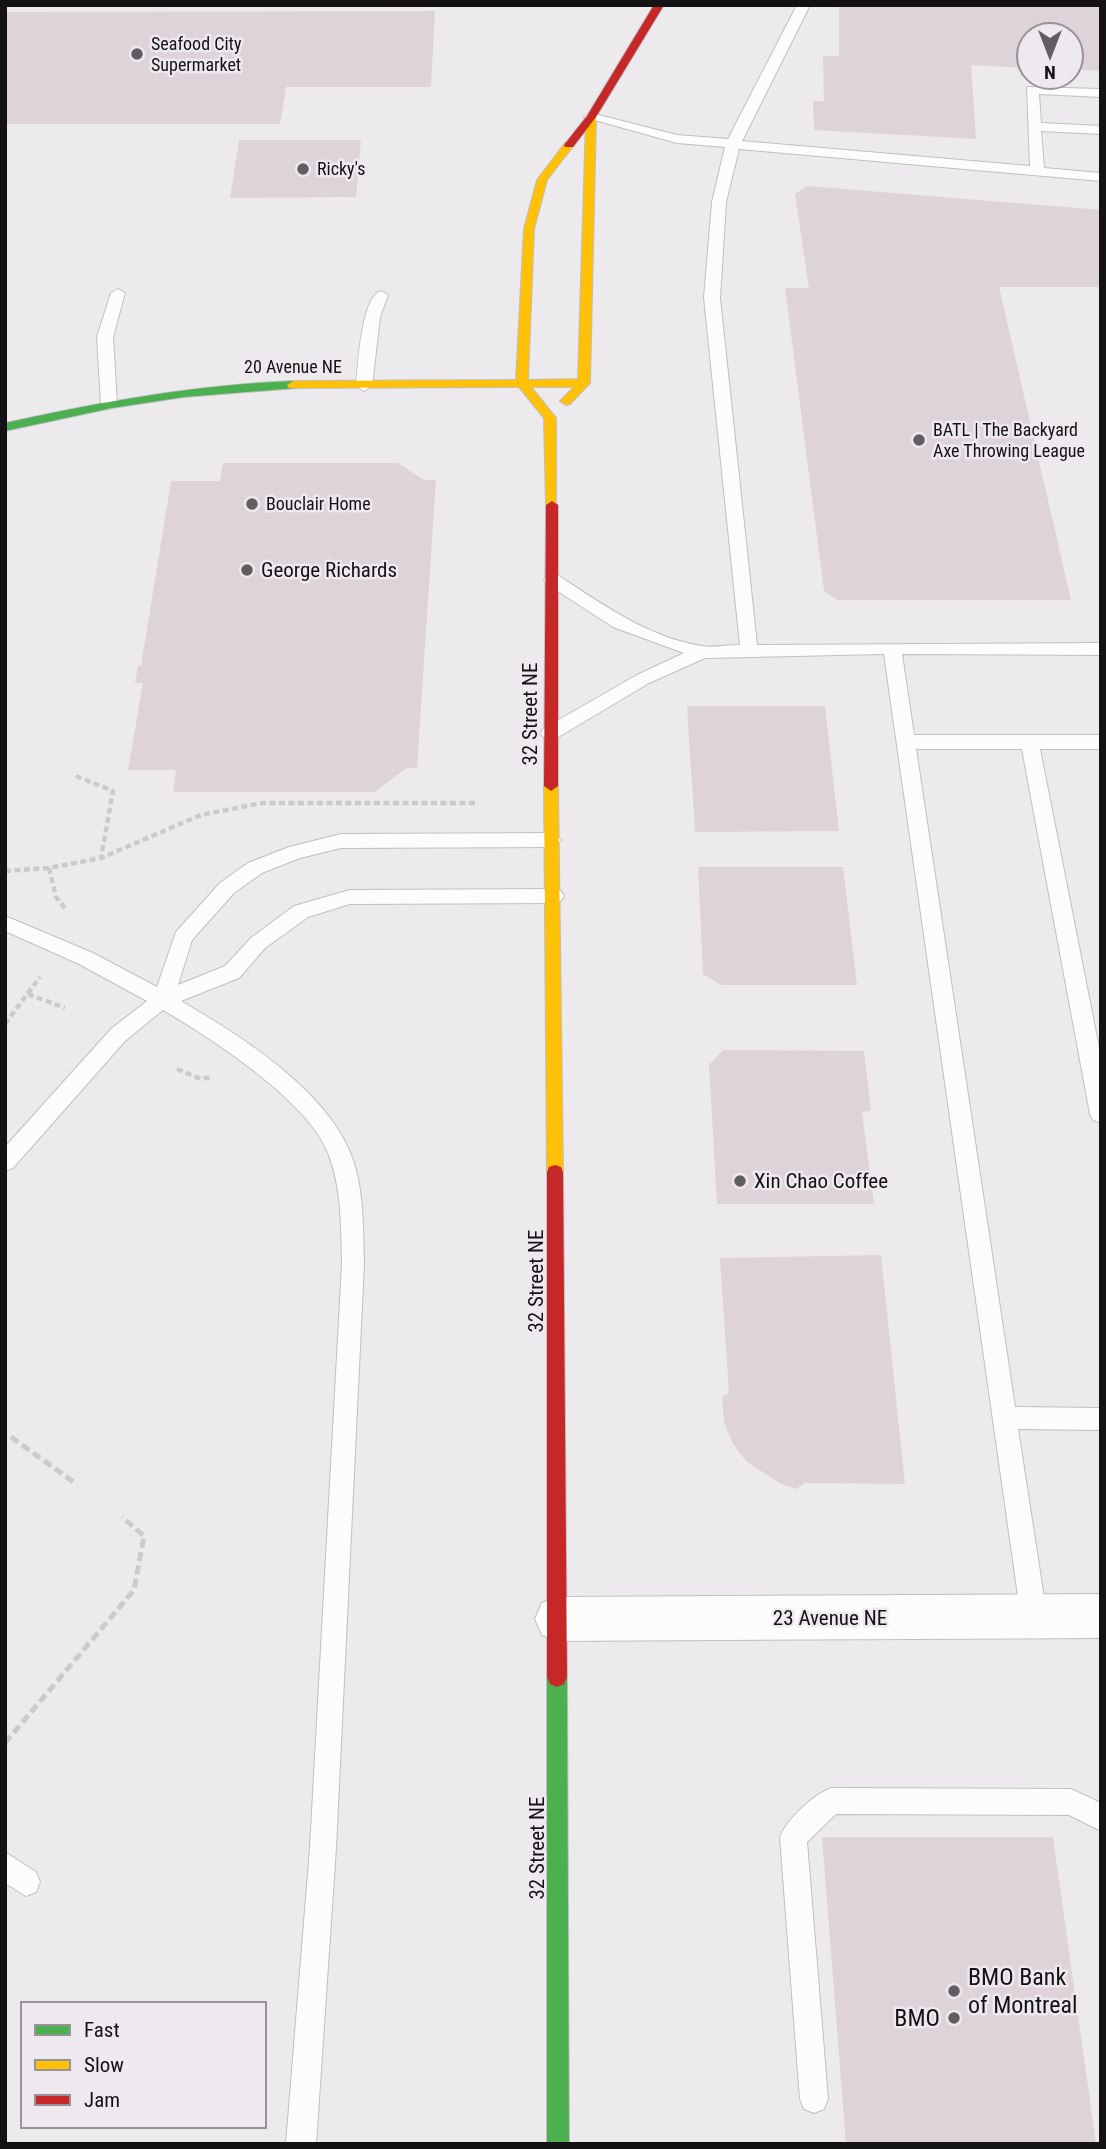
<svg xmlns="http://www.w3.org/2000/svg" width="1106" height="2149" viewBox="0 0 1106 2149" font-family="'Roboto Condensed',sans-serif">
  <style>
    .building { fill: #ded3d9 }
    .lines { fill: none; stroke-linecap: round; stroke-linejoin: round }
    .lane-casing { stroke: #c1bfc1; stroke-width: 2 }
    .street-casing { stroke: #c1bfc1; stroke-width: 2 }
    .fast-casing { stroke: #c1bfc1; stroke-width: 2 }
    .slow-casing { stroke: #c1bfc1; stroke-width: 2 }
    .jam-casing { stroke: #c1bfc1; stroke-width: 2 }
    .path-far1 { stroke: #cbcbcb; stroke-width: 4.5; stroke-dasharray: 6 3.5; stroke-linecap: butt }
    .path { stroke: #cbcbcb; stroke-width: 5; stroke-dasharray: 9 4.5; stroke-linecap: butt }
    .lane { fill: #fcfcfc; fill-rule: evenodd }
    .street { fill: #fcfcfc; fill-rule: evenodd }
    .fast { fill: #4caf50; fill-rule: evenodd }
    .slow { fill: #ffc107; fill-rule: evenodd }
    .jam { fill: #c62828; fill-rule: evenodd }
    .poi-dot { fill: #605e60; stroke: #eee9ee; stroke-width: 2.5 }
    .labels { text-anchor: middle; stroke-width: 5; stroke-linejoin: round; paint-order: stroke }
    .far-poi-label { font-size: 18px; fill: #141214; stroke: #eee9ee; text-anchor: start }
    .far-street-label { font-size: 18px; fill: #141214; stroke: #eee9ee }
    .poi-label { font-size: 21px; fill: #141214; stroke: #eee9ee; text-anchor: start }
    .street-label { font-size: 21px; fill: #141214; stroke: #eee9ee }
    .near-poi-label { font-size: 24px; fill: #141214; stroke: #eee9ee; text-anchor: start }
  </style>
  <rect width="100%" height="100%" fill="#edeaed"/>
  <!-- building -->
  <path class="building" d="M 839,5 L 1093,5 L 1101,9 L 1101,71 L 1071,69 L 1071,35 L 1029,35 L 1029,68 L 971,65 L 976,139 L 814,130 L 813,101 L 824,101 L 823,56 L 839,56 Z
    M 435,11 L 431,87 L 286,87 L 280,124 L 5,124 L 5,12 Z
    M 239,140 L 361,140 L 356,197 L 230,198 Z
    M 808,186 L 1101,210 L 1101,287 L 999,287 L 1071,600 L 838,600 L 824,591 L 785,288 L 809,288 L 795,194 Z
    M 223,463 L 398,463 L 424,480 L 436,480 L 417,768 L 407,768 L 374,792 L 173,792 L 176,770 L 128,770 L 143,683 L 135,683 L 138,666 L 141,666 L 171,481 L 220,481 Z
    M 687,706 L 825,706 L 839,831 L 695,832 Z
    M 698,867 L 843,867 L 857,985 L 721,985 L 703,974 Z
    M 723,1050 L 864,1051 L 871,1111 L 862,1112 L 874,1204 L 717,1204 L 709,1065 Z
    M 881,1255 L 905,1484 L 805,1483 L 796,1489 L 779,1483 L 746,1461 L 733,1444 L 724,1422 L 722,1397 L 729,1393 L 720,1258 Z
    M 822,1837 L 1053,1837 L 1096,2144 L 846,2144 Z"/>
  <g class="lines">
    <!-- lane casing -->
    <g class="lane-casing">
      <path id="lane" d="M 797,5 L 810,5 L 742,141 L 1030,166 L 1027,87 L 1101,89 L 1101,97 L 1039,94 L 1041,123 L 1101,126 L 1101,134 L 1041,131 L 1044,168 L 1101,173 L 1101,181 L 739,149 L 726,202 L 720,298 L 757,645 L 1101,643 L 1101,655 L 902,654 L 914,735 L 1101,735 L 1101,749 L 1040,749 L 1101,1058 L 1101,1123 L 1093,1120 L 1090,1114 L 1022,749 L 916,749 L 1015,1407 L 1101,1408 L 1101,1430 L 1018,1429 L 1047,1617 L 1043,1626 L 1034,1629 L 1025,1626 L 1021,1617 L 884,654 L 705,658 L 649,683 L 555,739 L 549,741 L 540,734 L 543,729 L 637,675 L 684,653 L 613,627 L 547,584 L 544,580 L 547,576 L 559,576 C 603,605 648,637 701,646 C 713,648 727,645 740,645 L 704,298 L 712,202 L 725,147 L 677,143 L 584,117 L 591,113 L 677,135 L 728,139 Z
        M 118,289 L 125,293 L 113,337 L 117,404 L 109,409 L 101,404 L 97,337 L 111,293 Z
        M 381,291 L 388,295 L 380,317 L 372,386 L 364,391 L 356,386 C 358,367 361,296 381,291 Z
        M 552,833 L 562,840 L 552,847 L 341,848 L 300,858 L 262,873 L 234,893 L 192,940 L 178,985 L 225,966 L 251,938 L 294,906 L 350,890 L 554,889 L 561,891 L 564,896 L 561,901 L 554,903 L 350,904 L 308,917 L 265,948 L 239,978 L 181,1001 C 241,1036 332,1093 354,1163 C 364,1195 363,1230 364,1264 L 336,1848 L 316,2144 L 286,2144 L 310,1848 L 342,1264 C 341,1227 342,1188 328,1153 C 308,1101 211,1038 163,1010 L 125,1041 L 13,1168 L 5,1171 L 5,1147 L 111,1029 L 147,1001 L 79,964 L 5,931 L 5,916 L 93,953 L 157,987 L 176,932 L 220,883 L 248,863 L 289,847 L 341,834 Z
        M 831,1788 L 1071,1789 L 1101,1803 L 1101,1831 L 1069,1815 L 836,1814 L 807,1842 L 828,2099 L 824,2109 L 814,2113 L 804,2109 L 800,2099 L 780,1837 C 787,1819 813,1795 831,1788 Z
        M 5,1852 L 36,1872 L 40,1882 L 36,1892 L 26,1896 L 5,1883 Z"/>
    </g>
    <!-- street casing -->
    <g class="street-casing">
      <path id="street" d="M 1101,1594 L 1101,1638 L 558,1641 L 542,1635 L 535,1619 L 542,1603 L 558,1597 Z"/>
    </g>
    <!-- fast casing -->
    <g class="fast-casing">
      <path id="fast" d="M 293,381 L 299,385 L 297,388 L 184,397 L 112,408 L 5,431 L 5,423 C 101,402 195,385 293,381 Z
        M 557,1667 L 564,1670 L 567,1677 L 569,2144 L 547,2144 L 547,1677 L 550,1670 Z"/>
    </g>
    <!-- slow casing -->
    <g class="slow-casing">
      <path id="slow" d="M 591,114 L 596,117 L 590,383 L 570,404 L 566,405 L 560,401 L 574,387 L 531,387 L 556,418 L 556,508 L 548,508 L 546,505 L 544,418 L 519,387 L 289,388 L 287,385 L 293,381 L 516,380 L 524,229 L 537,180 L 565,143 L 569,142 L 574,145 L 547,180 L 534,229 L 528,380 L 578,379 L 586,117 Z
        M 551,781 L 558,786 L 563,1172 L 561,1177 L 555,1179 L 549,1177 L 547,1172 L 544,786 Z"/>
    </g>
    <!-- jam casing -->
    <g class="jam-casing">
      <path id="jam" d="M 654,5 L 664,5 L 596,117 L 573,147 L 565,147 L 564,145 L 587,116 Z
        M 552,501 L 558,505 L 558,786 L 551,791 L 544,786 L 546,505 Z
        M 555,1165 L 561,1167 L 563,1172 L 567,1677 L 564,1684 L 557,1687 L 550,1684 L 547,1677 L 547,1172 L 549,1167 Z"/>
    </g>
    <!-- path-far1 -->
    <path class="path-far1" d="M 76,776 L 113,791 L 101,858
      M 49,868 L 56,897 L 66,910
      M 5,871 L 49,868 L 101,858 L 201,815 L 262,803 L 477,803
      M 28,994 L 65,1008
      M 5,1024 L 40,977
      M 177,1069 L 201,1079 L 212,1077"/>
    <!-- path -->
    <path class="path" d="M 11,1437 L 75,1483
      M 5,1743 L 134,1590 L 144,1536 L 122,1517"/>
    <!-- lane -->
    <use href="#lane" class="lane"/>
    <!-- street -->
    <use href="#street" class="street"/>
    <!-- fast -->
    <use href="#fast" class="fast"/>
    <!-- slow -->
    <use href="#slow" class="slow"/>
    <!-- jam -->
    <use href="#jam" class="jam"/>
  </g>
  <!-- markers -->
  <g class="poi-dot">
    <circle cx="137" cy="54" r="7"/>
    <circle cx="303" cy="169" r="7"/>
    <circle cx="919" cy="440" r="7"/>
    <circle cx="252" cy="504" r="7"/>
    <circle cx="247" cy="570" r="7"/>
    <circle cx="740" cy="1181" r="7"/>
    <circle cx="954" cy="1991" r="7"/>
    <circle cx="954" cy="2018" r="7"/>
  </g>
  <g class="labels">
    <!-- far-poi labels -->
    <g class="far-poi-label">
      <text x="151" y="50">Seafood City<tspan x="151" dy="21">Supermarket</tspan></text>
      <text x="317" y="175">Ricky's</text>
      <text x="933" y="436">BATL | The Backyard<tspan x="933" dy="21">Axe Throwing League</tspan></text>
      <text x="266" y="510">Bouclair Home</text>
    </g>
    <!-- far-street labels -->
    <g class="far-street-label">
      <text x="293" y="373">20 Avenue NE</text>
    </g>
    <!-- poi labels -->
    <g class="poi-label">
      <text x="261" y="577">George Richards</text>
      <text x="754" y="1188">Xin Chao Coffee</text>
    </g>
    <!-- street labels -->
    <g class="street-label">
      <text transform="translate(530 714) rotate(-90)" y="7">32 Street NE</text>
      <text transform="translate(536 1281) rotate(-90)" y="7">32 Street NE</text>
      <text x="830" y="1625">23 Avenue NE</text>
      <text transform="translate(537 1848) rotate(-90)" y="7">32 Street NE</text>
    </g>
    <!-- near-poi labels -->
    <g class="near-poi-label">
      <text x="968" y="1985">BMO Bank<tspan x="968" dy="28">of Montreal</tspan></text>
      <text x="940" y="2026" text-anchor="end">BMO</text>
    </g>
  </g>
  <!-- border -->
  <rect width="1106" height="2149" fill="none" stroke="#141214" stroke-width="14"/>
  <!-- legend -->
  <rect x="21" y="2002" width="245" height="126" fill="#eee9ee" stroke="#979397" stroke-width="2"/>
  <rect x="35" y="2025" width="35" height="10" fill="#4caf50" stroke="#979397" stroke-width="2"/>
  <text x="84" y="2037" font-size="21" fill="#141214">Fast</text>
  <rect x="35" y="2060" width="35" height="10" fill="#ffc107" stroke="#979397" stroke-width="2"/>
  <text x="84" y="2072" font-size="21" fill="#141214">Slow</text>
  <rect x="35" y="2095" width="35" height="10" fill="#c62828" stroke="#979397" stroke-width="2"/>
  <text x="84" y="2107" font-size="21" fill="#141214">Jam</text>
  <!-- north arrow -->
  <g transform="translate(1050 56) rotate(180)"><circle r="33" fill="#eee9ee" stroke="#979397" stroke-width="2"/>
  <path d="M0-5L12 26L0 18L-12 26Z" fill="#605e60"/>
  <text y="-10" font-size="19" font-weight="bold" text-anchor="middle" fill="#141214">N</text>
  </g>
</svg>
